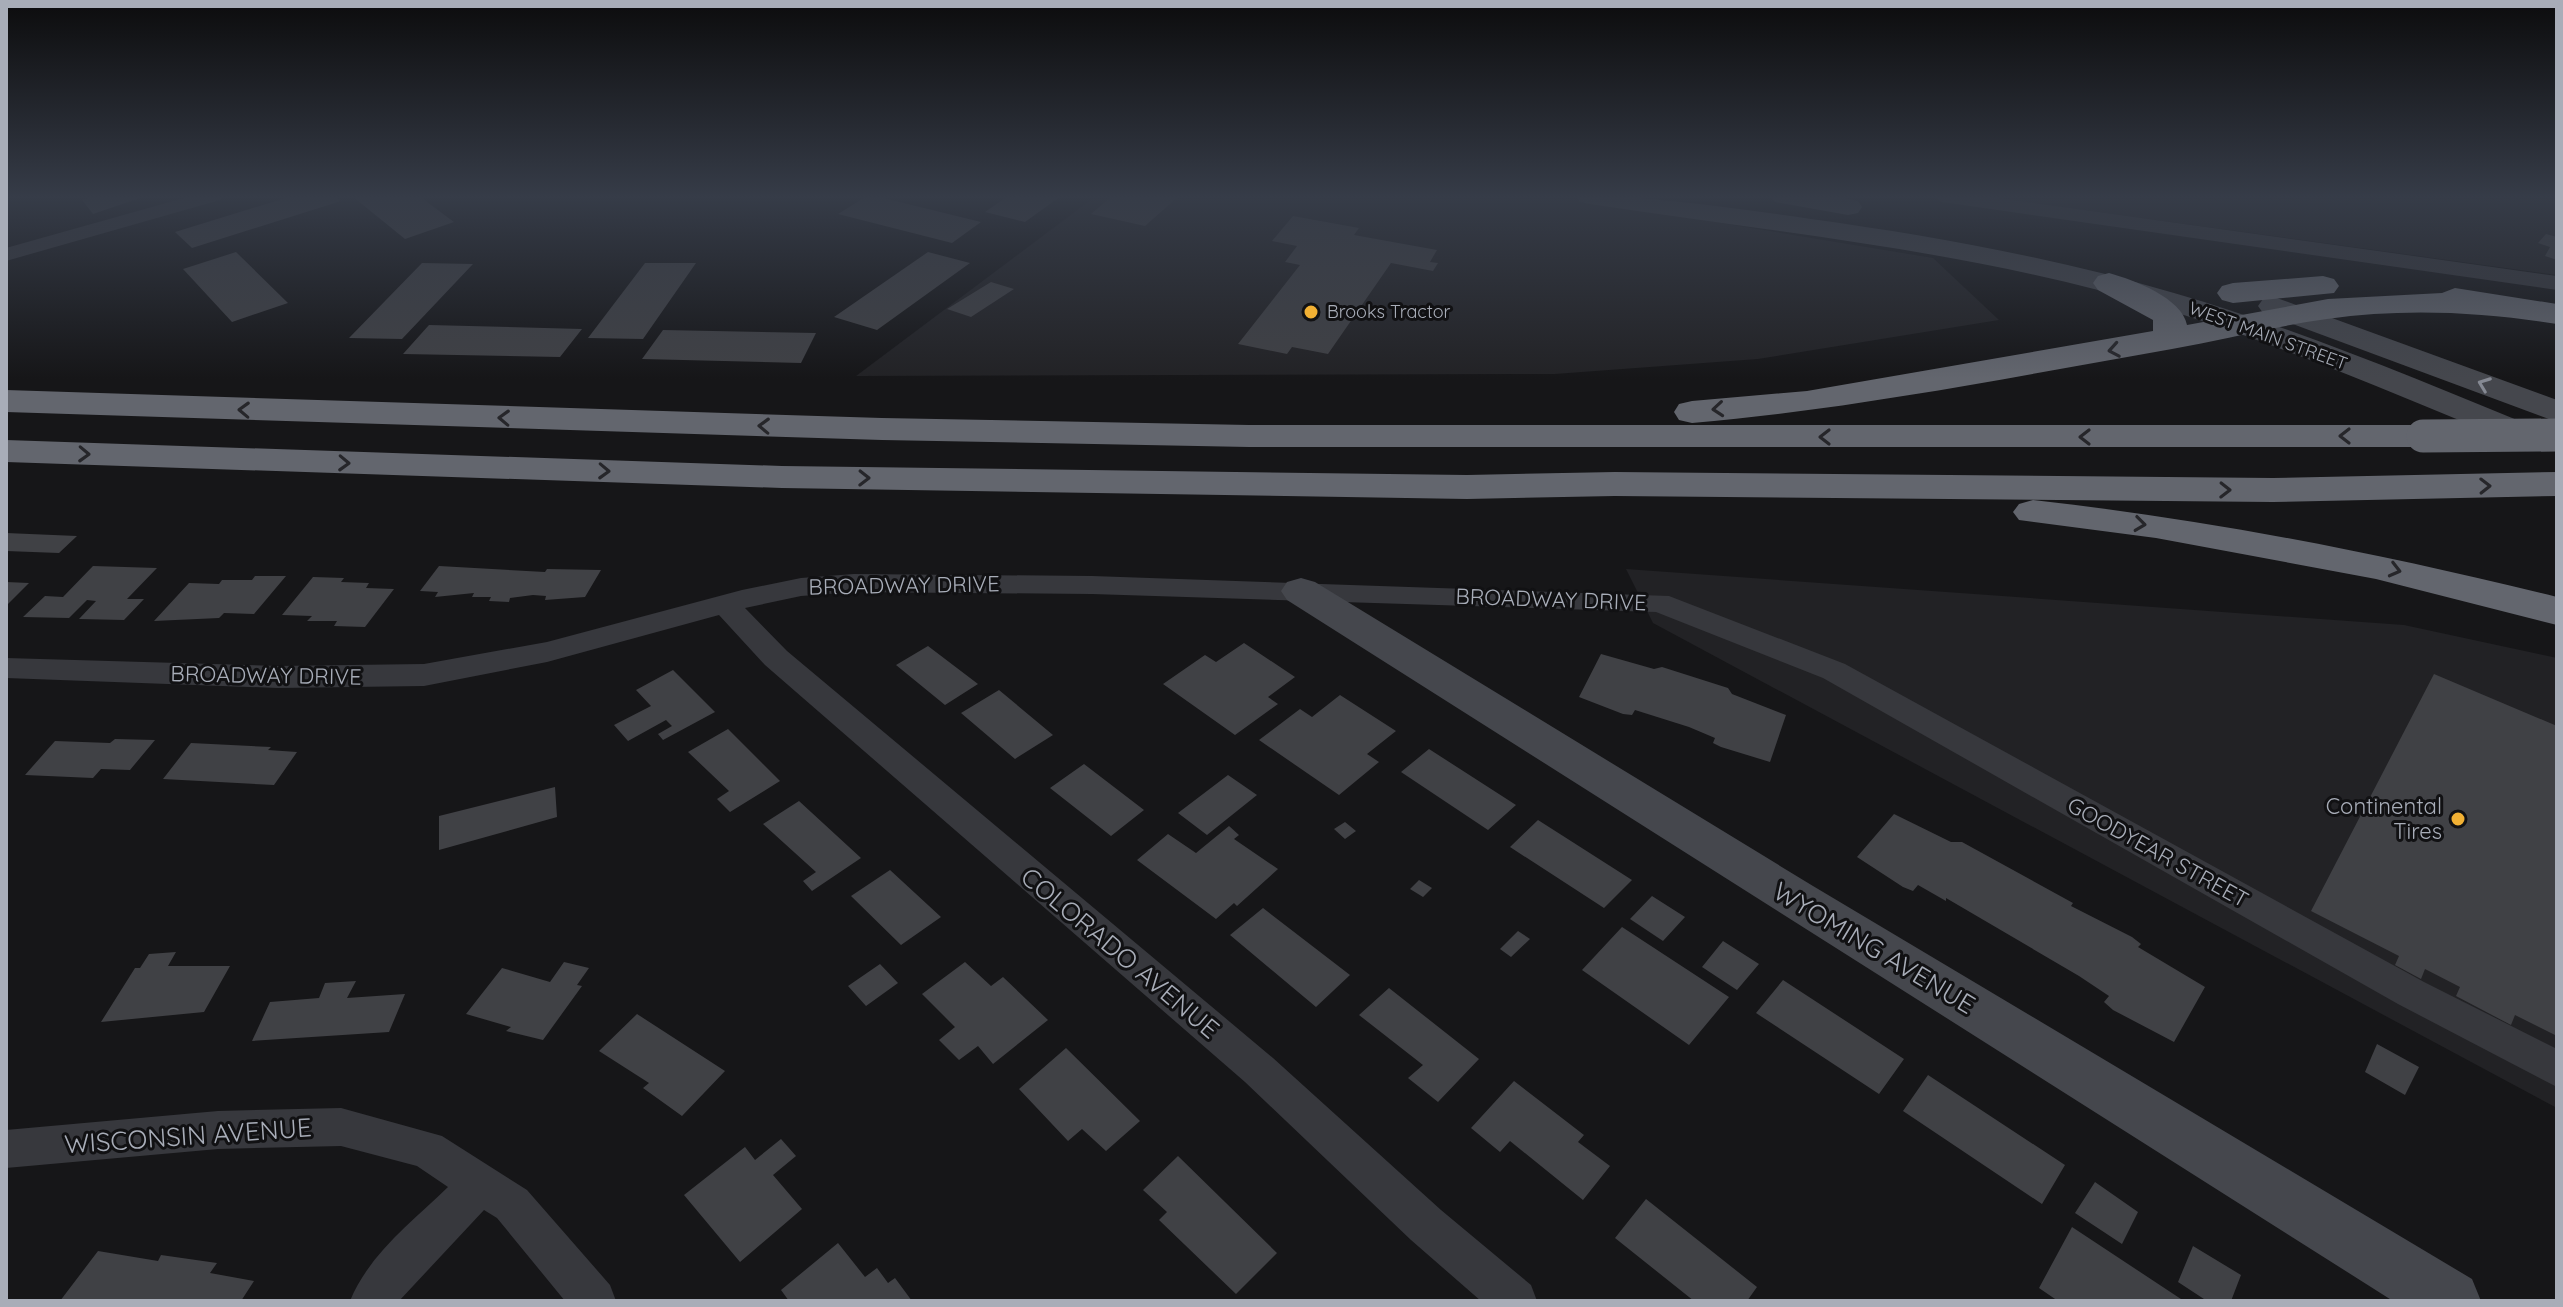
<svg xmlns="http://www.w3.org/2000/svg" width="2563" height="1307" viewBox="0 0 2563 1307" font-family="Quicksand,sans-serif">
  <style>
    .built { fill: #222225 }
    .building { fill: #404145 }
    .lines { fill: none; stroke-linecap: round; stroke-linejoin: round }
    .street { fill: #37383d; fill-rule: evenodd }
    .secondary { fill: #45474d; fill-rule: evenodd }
    .highway { fill: #63666e; fill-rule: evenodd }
    .highway-bridge { stroke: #63666e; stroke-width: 33 }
    .oneway { stroke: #26262a }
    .oneway2 { stroke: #858993 }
    .poi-dot { fill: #f2b134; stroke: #111113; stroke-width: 3 }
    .labels { text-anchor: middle; stroke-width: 6; stroke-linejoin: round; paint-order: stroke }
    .far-poi-label { font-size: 18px; fill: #a8adb8; stroke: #111113; text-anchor: start }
    .far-street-label { font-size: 18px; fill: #a8adb8; stroke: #111113 }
    .street-label { font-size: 22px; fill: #a8adb8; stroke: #111113 }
    .poi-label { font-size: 22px; fill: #a8adb8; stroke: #111113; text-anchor: end }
    .near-street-label { font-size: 26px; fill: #a8adb8; stroke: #111113 }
  </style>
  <rect width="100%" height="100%" fill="#161618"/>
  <!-- built -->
  <path class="built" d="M 1096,196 L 1557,196 L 1933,258 L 1999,320 L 1758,359 L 1555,374 L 856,376 Z
    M 1982,196 L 2557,196 L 2557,275 L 2003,199 Z
    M 1626,569 L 2404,625 L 2557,658 L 2557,1108 L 1653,623 Z"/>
  <!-- building -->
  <path class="building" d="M 96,196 L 143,196 L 143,197 L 93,214 L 82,200 Z
    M 292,196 L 335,196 L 341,201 L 192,248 L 175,232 Z
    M 352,196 L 419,196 L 454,222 L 405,239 Z
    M 867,196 L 875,196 L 981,222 L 952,243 L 838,214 Z
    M 1008,196 L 1061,196 L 1025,222 L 985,212 Z
    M 1112,196 L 1179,196 L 1145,226 L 1091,214 Z
    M 1293,216 L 1359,228 L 1354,235 L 1437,250 L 1430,262 L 1438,263 L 1433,271 L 1391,263 L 1328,354 L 1292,347 L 1287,354 L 1238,344 L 1300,265 L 1285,262 L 1297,246 L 1272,241 Z
    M 2546,234 L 2557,237 L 2557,260 L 2545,256 L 2550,247 L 2538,243 Z
    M 236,252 L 288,303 L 232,322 L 183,269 Z
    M 928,252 L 970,263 L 877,330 L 834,317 Z
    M 422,263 L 473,264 L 402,339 L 349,338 Z
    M 645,263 L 696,263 L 643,339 L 588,338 Z
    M 991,282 L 1014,289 L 971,317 L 947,309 Z
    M 429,325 L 582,329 L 560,357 L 403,354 Z
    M 663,330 L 816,333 L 801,363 L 642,359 Z
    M 6,533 L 77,536 L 59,553 L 6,551 Z
    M 93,566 L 157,568 L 127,599 L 144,599 L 124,620 L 79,619 L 96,601 L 87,600 L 69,618 L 23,617 L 45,596 L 63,597 Z
    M 439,566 L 545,572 L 547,569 L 601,570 L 585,597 L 545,600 L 546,596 L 533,595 L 510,598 L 509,602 L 489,601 L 491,597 L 472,597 L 474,593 L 435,597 L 438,592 L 420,591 Z
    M 255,576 L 286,576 L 254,614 L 224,613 L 219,618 L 154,621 L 189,583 L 219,584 L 222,580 L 252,580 Z
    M 313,577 L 344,578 L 341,582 L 369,583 L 366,588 L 394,589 L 365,627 L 334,626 L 337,621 L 307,621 L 312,616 L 282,615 Z
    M 6,582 L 29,583 L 6,606 Z
    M 1244,643 L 1295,677 L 1268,697 L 1278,704 L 1235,735 L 1163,684 L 1205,655 L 1216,662 Z
    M 928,646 L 978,684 L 945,705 L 896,665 Z
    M 1601,654 L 1654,669 L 1662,667 L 1728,688 L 1732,694 L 1786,715 L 1770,762 L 1721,747 L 1713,743 L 1715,738 L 1689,727 L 1635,710 L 1632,715 L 1623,714 L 1579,697 Z
    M 673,670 L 715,712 L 663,740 L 658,734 L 672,726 L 666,720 L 628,741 L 614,725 L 651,706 L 636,690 Z
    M 2434,674 L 2557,726 L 2557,1036 L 2515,1015 L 2511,1025 L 2456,996 L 2460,987 L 2425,969 L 2421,979 L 2395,965 L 2399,956 L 2311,911 Z
    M 999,690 L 1053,735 L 1015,759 L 961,713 Z
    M 1340,695 L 1396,731 L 1367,754 L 1379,762 L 1339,795 L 1259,740 L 1300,709 L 1312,717 Z
    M 728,729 L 780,781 L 730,812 L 717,799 L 729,791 L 688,752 Z
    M 115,739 L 155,740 L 130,770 L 101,769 L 93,778 L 25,775 L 55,741 L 110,743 Z
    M 191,743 L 271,747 L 268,750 L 297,752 L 274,785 L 163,779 Z
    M 1429,749 L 1516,805 L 1488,830 L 1401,772 Z
    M 1084,764 L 1144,810 L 1111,836 L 1050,788 Z
    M 1228,775 L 1257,795 L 1207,835 L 1178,813 Z
    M 555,787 L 557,817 L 439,850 L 439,816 Z
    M 799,801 L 861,858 L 812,891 L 803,881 L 816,872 L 763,824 Z
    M 1894,814 L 1951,842 L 1962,842 L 2073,903 L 2071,906 L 2132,937 L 2141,944 L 2138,947 L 2205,987 L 2174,1042 L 2113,1010 L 2104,1002 L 2109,996 L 2079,976 L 1946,898 L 1946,901 L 1918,885 L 1913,891 L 1903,887 L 1857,857 Z
    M 1538,820 L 1632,880 L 1604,908 L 1510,847 Z
    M 1345,822 L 1356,831 L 1345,839 L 1334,829 Z
    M 1229,826 L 1239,835 L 1234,839 L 1278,869 L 1237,906 L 1234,903 L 1216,919 L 1137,860 L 1168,834 L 1196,853 Z
    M 890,870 L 941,917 L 901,945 L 851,896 Z
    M 1419,880 L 1432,888 L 1423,897 L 1410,889 Z
    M 1652,896 L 1685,917 L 1663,941 L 1630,919 Z
    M 1263,908 L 1350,975 L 1316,1007 L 1230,935 Z
    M 1622,927 L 1729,997 L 1689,1045 L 1582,970 Z
    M 1518,931 L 1530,939 L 1511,957 L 1500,949 Z
    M 1723,941 L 1759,964 L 1737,990 L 1702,967 Z
    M 176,952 L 168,966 L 230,966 L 204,1012 L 101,1022 L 135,968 L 140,968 L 149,954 Z
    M 564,962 L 589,968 L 577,985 L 582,986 L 543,1040 L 506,1031 L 511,1027 L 466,1014 L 502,968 L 550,982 Z
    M 965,962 L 991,986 L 1003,977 L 1048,1020 L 993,1064 L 978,1046 L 959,1060 L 939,1040 L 955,1027 L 922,994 Z
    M 880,964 L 898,983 L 866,1006 L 848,986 Z
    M 1783,980 L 1904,1059 L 1879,1094 L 1756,1013 Z
    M 356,981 L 347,998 L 405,994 L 389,1032 L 252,1041 L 270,1002 L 319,998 L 325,983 Z
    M 1389,988 L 1479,1059 L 1438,1102 L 1408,1078 L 1423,1065 L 1359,1015 Z
    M 637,1014 L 725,1071 L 682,1116 L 643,1088 L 649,1083 L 599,1051 Z
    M 2377,1044 L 2419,1067 L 2405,1095 L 2365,1072 Z
    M 1066,1048 L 1140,1121 L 1106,1151 L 1082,1129 L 1068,1141 L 1019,1089 Z
    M 1928,1075 L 2065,1165 L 2042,1204 L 1903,1111 Z
    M 1514,1081 L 1584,1135 L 1578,1142 L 1610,1166 L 1583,1200 L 1510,1141 L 1500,1152 L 1471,1128 Z
    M 781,1139 L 796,1156 L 773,1175 L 802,1209 L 740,1262 L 684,1195 L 745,1147 L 755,1160 Z
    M 1178,1156 L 1277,1253 L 1236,1294 L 1159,1220 L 1167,1212 L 1143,1190 Z
    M 2095,1182 L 2138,1212 L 2122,1244 L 2075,1213 Z
    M 1646,1199 L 1757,1287 L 1747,1301 L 1694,1301 L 1615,1238 Z
    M 2072,1227 L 2184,1301 L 2058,1301 L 2039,1288 Z
    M 838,1243 L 865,1277 L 877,1268 L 888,1283 L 895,1278 L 912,1301 L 789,1301 L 781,1290 Z
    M 2193,1246 L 2241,1275 L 2231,1301 L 2207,1301 L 2178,1282 Z
    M 98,1251 L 158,1261 L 161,1255 L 217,1263 L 210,1273 L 254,1281 L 241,1301 L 60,1301 Z"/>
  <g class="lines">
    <!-- street -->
    <path class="street" d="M 191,196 L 223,196 L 220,200 L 6,261 L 6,248 Z
      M 1932,196 L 1984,196 L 2557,276 L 2557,290 L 1942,202 Z
      M 854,574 L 1092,576 L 1669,596 L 1845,664 L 2424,982 L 2557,1049 L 2557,1087 L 2398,1004 L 1823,678 L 1656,612 L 1092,594 L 854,592 L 801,596 L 745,608 L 787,651 L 1273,1058 L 1441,1210 L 1531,1285 L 1537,1301 L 1481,1301 L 1411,1240 L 1245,1082 L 765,665 L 719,615 L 547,662 L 424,686 L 278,688 L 6,678 L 6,658 L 278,666 L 424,664 L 547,642 L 742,590 L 801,578 Z
      M 341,1108 L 442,1136 L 527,1190 L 610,1285 L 616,1301 L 565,1301 L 497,1218 L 484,1210 L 399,1301 L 350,1301 C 369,1254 413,1221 448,1187 L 417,1166 L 341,1146 L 218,1149 L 6,1168 L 6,1130 L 218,1111 Z"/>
    <!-- secondary -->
    <path class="secondary" d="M 1576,196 C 1656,196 1733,208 1811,219 C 1934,236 2055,258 2174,293 C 2302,330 2426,383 2549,433 L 2555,440 L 2549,447 L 2537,451 L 2525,447 C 2385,390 2245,328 2098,290 C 1932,247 1760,230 1590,204 L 1580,202 Z
      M 1771,196 L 1833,196 L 1858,201 L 1862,207 L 1858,213 L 1848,215 L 1775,202 Z
      M 2274,297 L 2557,400 L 2557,422 L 2263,313 L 2258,306 L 2263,299 Z
      M 1301,578 L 1315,582 L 1813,886 L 2472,1279 L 2481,1301 L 2393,1301 L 1287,600 L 1281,591 L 1287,582 Z"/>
    <!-- highway -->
    <path class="highway" d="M 2109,273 C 2134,280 2182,298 2187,325 L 2328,299 L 2442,293 L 2455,288 L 2557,304 L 2557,324 C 2481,312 2404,308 2327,319 C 2275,326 2224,340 2172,349 C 2013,377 1854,409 1692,423 L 1679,420 L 1674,412 L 1679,404 L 1692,401 L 1807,391 L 2153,331 L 2153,320 L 2098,290 L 2093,283 L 2098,276 Z
      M 2323,276 L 2334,279 L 2339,286 L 2334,293 L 2233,303 L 2222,300 L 2217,293 L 2222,286 L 2233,283 Z
      M 6,390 L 882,418 L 1249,425 L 2423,425 L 2436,428 L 2441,436 L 2436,444 L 2423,447 L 1249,447 L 882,440 L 6,412 Z
      M 6,440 L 782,466 L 1467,475 L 1615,472 L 2273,478 L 2557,472 L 2557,496 L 2273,502 L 1615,496 L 1467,499 L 782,488 L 6,462 Z
      M 2033,500 C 2213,520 2382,554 2557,597 L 2557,625 L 2376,579 L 2156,538 L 2019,520 L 2013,512 L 2019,504 Z"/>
    <!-- highway-bridge -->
    <path class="highway-bridge" d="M 2423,436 L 2557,435"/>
  </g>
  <!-- one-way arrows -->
  <defs><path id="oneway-chevron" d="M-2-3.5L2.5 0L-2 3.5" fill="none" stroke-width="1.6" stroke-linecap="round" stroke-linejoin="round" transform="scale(2)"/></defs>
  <g class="oneway">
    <use href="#oneway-chevron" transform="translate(2114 350) rotate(170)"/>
    <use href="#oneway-chevron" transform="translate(1718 409) rotate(175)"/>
    <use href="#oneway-chevron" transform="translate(244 410) rotate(-178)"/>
    <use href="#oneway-chevron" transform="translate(504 418) rotate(-178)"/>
    <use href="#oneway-chevron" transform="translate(764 426) rotate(-178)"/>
    <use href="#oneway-chevron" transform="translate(2345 436) rotate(180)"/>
    <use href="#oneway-chevron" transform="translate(1825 437) rotate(-180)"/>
    <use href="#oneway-chevron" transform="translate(2085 437) rotate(180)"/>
    <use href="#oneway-chevron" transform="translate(84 454) rotate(2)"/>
    <use href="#oneway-chevron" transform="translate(344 463) rotate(2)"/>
    <use href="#oneway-chevron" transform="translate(604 471) rotate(2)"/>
    <use href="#oneway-chevron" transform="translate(864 478) rotate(1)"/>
    <use href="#oneway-chevron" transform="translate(2485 486) rotate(-1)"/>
    <use href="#oneway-chevron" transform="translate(2225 490) rotate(1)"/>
    <use href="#oneway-chevron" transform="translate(2140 524) rotate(7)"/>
    <use href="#oneway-chevron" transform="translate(2395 570) rotate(14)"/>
  </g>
  <use class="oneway2" href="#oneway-chevron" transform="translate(2484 384) rotate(-159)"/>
  <!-- sky -->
  <linearGradient id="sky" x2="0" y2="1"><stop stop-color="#0c0c0d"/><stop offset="0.52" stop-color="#363c48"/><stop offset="1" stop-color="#363c48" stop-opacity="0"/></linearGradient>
  <rect width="2563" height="379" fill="url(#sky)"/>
  <!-- markers -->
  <g class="poi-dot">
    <circle cx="1311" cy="312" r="8"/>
    <circle cx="2458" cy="819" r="8"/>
  </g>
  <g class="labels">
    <!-- far-poi labels -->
    <g class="far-poi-label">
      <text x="1327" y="318">Brooks Tractor</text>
    </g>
    <!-- far-street labels -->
    <g class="far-street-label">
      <text transform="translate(2268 336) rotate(20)" y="6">WEST MAIN STREET</text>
    </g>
    <!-- street labels -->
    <g class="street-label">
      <text transform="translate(904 585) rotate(-1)" y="8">BROADWAY DRIVE</text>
      <text transform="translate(1551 599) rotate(2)" y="8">BROADWAY DRIVE</text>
      <text transform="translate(266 675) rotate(1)" y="8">BROADWAY DRIVE</text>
      <text transform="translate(2158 852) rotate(29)" y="8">GOODYEAR STREET</text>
    </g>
    <!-- poi labels -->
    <g class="poi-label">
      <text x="2442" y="814">Continental<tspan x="2442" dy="25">Tires</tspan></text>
    </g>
    <!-- near-street labels -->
    <g class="near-street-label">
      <text transform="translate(1874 948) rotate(31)" y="9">WYOMING AVENUE</text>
      <text transform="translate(1120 953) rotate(40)" y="9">COLORADO AVENUE</text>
      <text transform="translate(188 1136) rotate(-4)" y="9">WISCONSIN AVENUE</text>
    </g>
  </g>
  <!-- border -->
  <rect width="2563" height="1307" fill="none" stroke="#a8adb8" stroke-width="16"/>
</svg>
